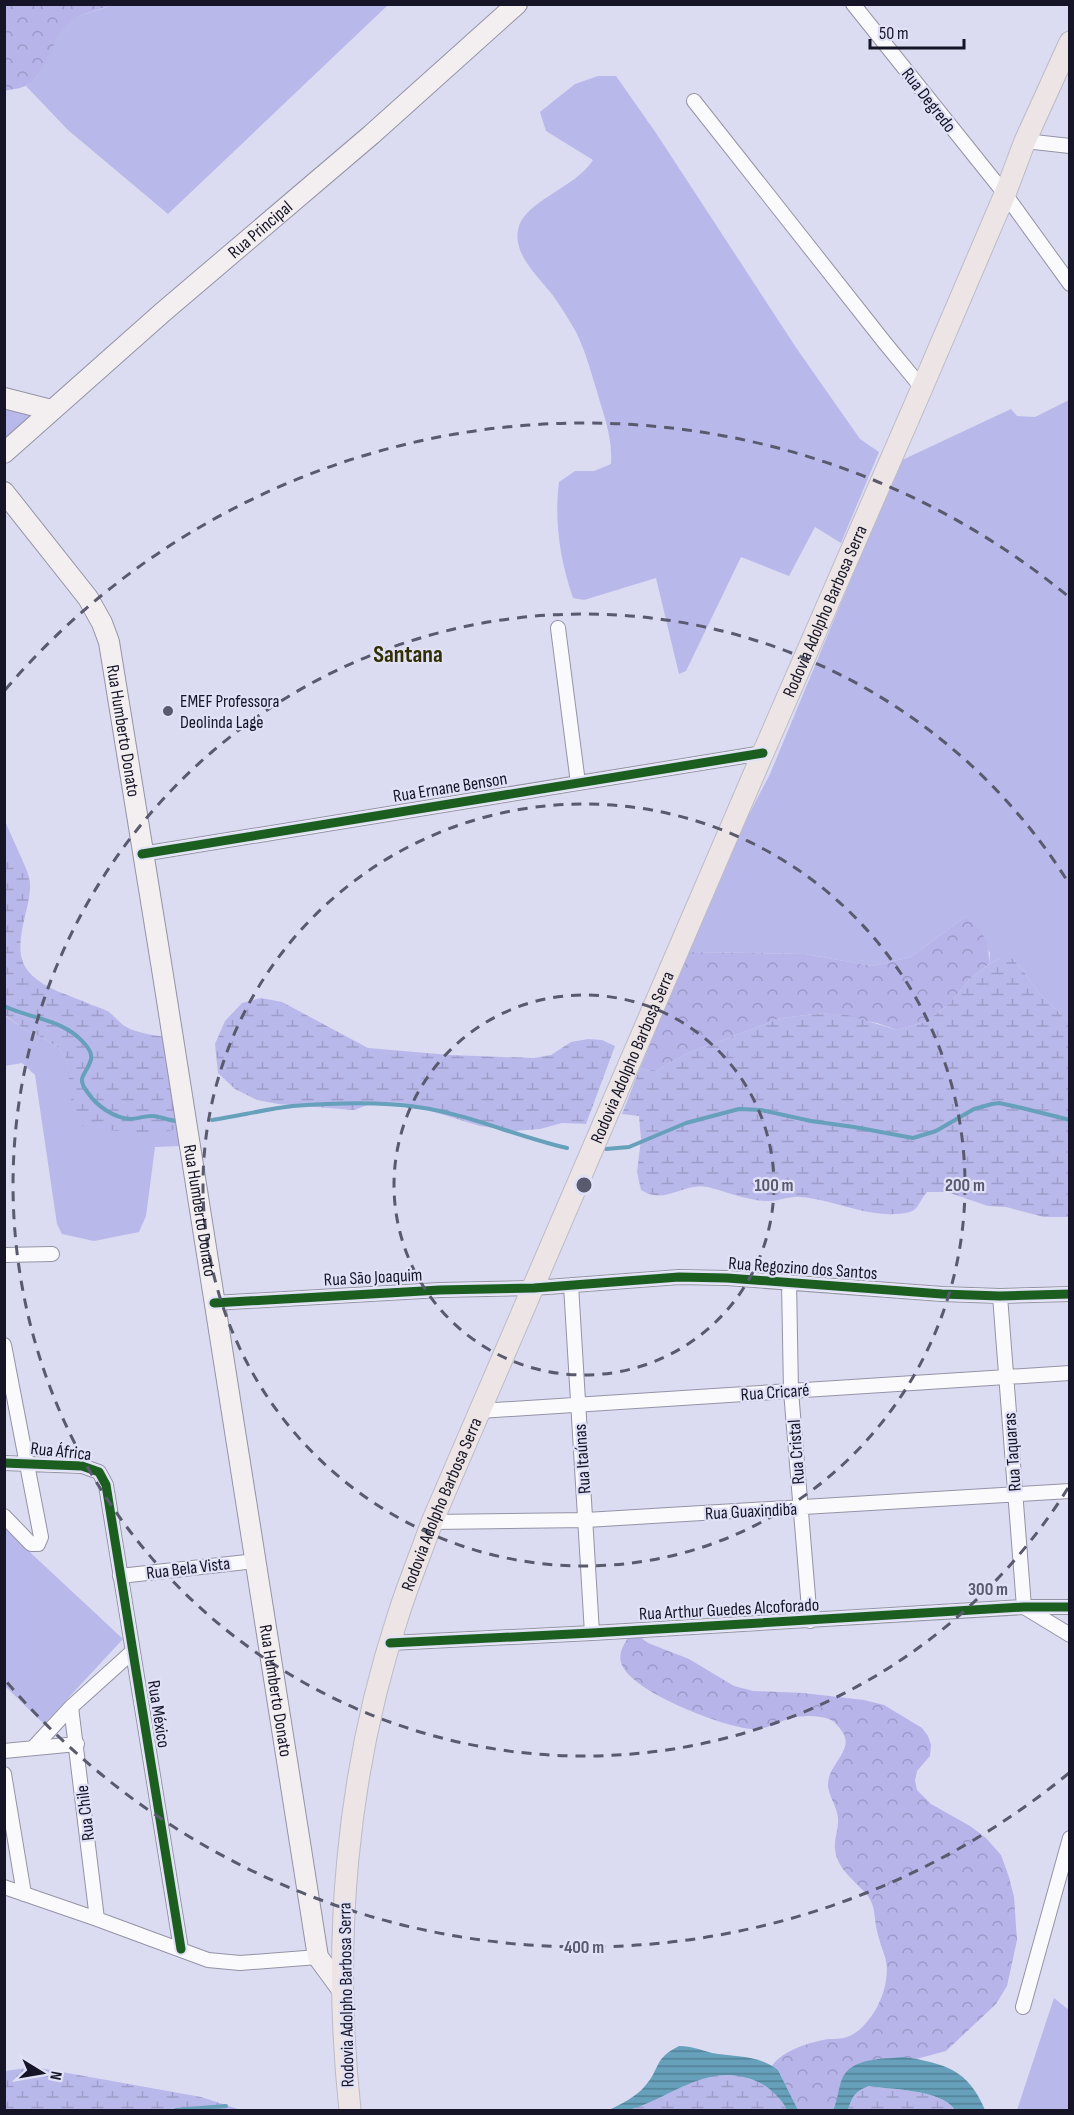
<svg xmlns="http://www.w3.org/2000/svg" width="1074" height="2115" viewBox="0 0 1074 2115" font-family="'Sofia Sans Condensed',sans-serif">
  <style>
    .green { fill: #b9b8ea }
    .forest { fill: url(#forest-crowns) }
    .wetland { fill: url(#wetland-marsh) }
    .water { fill: url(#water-rules) }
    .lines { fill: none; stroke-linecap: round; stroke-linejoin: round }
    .stream { stroke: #66a0ba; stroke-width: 4 }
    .minor-casing { stroke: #9493a6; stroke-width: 16 }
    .secondary-casing { stroke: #9493a6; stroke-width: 22 }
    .primary-casing { stroke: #bbbbc7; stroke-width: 23 }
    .minor { stroke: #fafafd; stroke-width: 14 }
    .secondary { stroke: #f3eff1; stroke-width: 20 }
    .primary { stroke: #ede5e5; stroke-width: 21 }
    .cycleway-casing { stroke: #e0e1f6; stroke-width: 13 }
    .cycleway { stroke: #1b5e20; stroke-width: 9 }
    .ring { fill: none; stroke: #5a5a6e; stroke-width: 3; stroke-dasharray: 10 8 }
    .poi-dot { fill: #5a5a6e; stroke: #e0e1f6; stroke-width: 2 }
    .labels { text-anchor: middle; stroke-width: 4.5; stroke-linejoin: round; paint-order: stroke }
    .street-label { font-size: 18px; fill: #151527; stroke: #e0e1f6 }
    .poi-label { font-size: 18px; fill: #151527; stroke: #e0e1f6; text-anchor: start }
    .district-label { font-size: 24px; font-weight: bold; fill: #312e02; stroke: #e0e1f6 }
    .centre { fill: #5a5a6e; stroke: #e0e1f6; stroke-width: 3 }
    .ring-label { font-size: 18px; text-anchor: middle; font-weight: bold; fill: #5a5a6e; stroke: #e0e1f6; stroke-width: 4.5; stroke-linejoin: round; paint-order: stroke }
  </style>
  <defs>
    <pattern id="forest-crowns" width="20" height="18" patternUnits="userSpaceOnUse" patternTransform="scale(1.5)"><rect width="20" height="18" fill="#b6b4e9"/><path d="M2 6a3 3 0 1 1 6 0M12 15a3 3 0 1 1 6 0" fill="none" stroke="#9c9ac8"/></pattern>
    <pattern id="wetland-marsh" width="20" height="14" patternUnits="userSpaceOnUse" patternTransform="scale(1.5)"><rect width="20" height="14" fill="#b9b8ea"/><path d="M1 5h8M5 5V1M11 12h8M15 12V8" fill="none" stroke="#9e9dc9"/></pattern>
    <pattern id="water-rules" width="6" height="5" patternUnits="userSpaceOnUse" patternTransform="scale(1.5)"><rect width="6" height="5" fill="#66a0ba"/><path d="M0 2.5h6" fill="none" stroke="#538197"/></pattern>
  </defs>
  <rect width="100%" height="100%" fill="#dbdbf2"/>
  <!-- green -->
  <path class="green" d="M 112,5 L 388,5 L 168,214 L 68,130 L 26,86 C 30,82 36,78 39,73 C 50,57 54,37 68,23 C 81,12 97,12 112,5 Z
    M 598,76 L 616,76 L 656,133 L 797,349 L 860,439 L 879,452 L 841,543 L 815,527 L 789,576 L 741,557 L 686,671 L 679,674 L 656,578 L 584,600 L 573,598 C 560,560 554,521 559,482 L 575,471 L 594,471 L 611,464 C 613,437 603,414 596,388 C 590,369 585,350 576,332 C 569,320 562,308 554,297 C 541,279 513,256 518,230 C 523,201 576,188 593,160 L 546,131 L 540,112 L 575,84 Z
    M 1069,400 L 1069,1022 L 1039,993 L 1025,973 L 1012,958 L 1001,958 L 989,964 L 990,953 L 965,917 L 911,957 L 873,966 L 805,954 L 688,952 L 733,845 L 770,774 L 900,461 L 1011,409 L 1017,416 L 1035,417 Z
    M 5,408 L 34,415 L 5,441 Z
    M 4,819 L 28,873 L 5,849 Z
    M 4,1015 L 24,1029 L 43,1038 L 59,1048 L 67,1060 L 70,1079 L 180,1128 L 182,1146 L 155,1147 L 146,1216 L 139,1232 L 94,1241 L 62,1234 L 57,1224 L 35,1075 L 22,1063 L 5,1066 Z
    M 4,1528 L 123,1639 L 44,1724 L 5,1686 Z
    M 1054,1998 L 1069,2010 L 1069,2110 L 1017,2110 Z"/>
  <!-- forest -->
  <path class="forest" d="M 10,4 L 112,4 L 112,5 C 97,11 81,12 69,23 C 50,40 49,71 27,85 C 21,89 11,89 5,91 L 5,6 Z
    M 965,917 C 983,928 990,944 989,964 L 970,979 L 949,1004 L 927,1021 L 897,1030 L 877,1023 L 823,1013 L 781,1018 L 685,1054 L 656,1071 L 650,1071 L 640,1068 L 688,952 L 805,954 L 873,966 L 911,957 Z
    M 640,1637 L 648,1643 L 689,1659 L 734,1686 L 753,1691 L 803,1693 L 864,1700 L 884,1705 L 922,1728 L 928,1736 L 931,1745 L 930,1756 L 917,1771 L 915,1781 L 917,1790 L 931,1804 L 970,1826 L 986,1838 L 1001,1855 L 1009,1877 L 1014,1897 L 1017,1940 L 1007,1986 L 996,2004 L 946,2051 L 916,2059 L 905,2057 L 841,2090 L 833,2110 L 798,2110 L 778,2070 L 772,2066 C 783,2050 810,2042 829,2039 C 835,2039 841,2039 847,2037 C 859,2033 869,2021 876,2009 C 884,1995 890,1974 885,1957 C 882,1948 879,1940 877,1931 C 874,1919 876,1907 868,1896 C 856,1881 837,1870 835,1849 C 834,1838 839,1828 838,1818 C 837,1807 830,1798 828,1787 C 826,1765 857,1750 841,1730 C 838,1726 835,1722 831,1720 C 821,1715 802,1715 791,1718 C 778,1722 766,1730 752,1729 C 723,1727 636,1693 623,1667 C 617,1657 622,1647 628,1638 Z"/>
  <!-- wetland -->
  <path class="wetland" d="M 5,849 C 12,855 22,863 27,872 C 40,896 6,944 28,971 C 44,990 71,995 92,1005 C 98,1007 104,1009 109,1012 C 114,1016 118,1021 123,1025 C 135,1033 152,1035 167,1037 L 180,1128 L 150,1136 L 83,1126 L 73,1116 L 67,1060 L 59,1048 L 43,1038 L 24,1029 L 5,1015 Z
    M 1001,958 L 1012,958 L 1025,973 L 1039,993 L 1069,1022 L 1069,1217 L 1044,1217 L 1006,1207 L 988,1206 L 947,1192 L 927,1192 C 921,1198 918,1210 910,1212 C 874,1221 836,1200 801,1197 C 790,1196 780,1201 770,1201 C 751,1202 725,1191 707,1187 C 683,1182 665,1206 641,1190 L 637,1172 L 641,1139 L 639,1116 L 622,1114 L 640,1068 L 650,1071 L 656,1071 L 685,1054 L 781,1018 L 823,1013 L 847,1015 L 897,1030 L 927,1021 L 949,1004 L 970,979 L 989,964 Z
    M 261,998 L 282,1002 L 368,1048 L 450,1055 L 534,1058 L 551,1055 L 571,1042 L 588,1039 L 602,1040 L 615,1046 L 586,1124 L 562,1123 L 540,1129 L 515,1131 L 480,1126 L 405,1103 L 376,1102 L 354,1110 L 278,1104 L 257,1100 L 235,1089 L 218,1073 L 215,1044 L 225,1021 L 242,1003 Z
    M 34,2067 L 201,2097 L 241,2110 L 5,2110 L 5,2071 Z
    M 730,2074 C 752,2077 778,2088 787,2110 L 630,2110 L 704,2077 Z
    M 869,2086 C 893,2090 941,2089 955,2110 L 848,2110 C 852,2097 855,2091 869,2086 Z"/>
  <!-- water -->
  <path class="water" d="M 679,2046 C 692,2046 701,2050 712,2053 C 734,2057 760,2055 778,2070 L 798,2110 L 787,2110 C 782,2099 769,2087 758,2082 C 711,2060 675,2095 632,2109 C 625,2112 616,2111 609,2110 C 621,2104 636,2097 645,2086 C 661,2068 653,2059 679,2046 Z
    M 905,2057 C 945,2064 968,2069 985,2110 L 955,2110 C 941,2089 893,2090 869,2086 C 855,2091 852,2097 848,2110 L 833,2110 C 838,2100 838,2089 842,2079 C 851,2057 885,2059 905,2057 Z"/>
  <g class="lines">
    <!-- stream -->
    <path class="stream" d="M 4,1006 C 31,1019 63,1019 84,1043 C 97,1057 90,1062 83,1076 C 80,1081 84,1088 88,1093 C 97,1106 114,1118 130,1119 C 138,1119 146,1115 153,1116 C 161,1117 168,1120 176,1121
      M 212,1120 C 239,1116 266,1109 293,1106 C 333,1103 377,1101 417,1107 C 469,1114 517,1137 567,1148
      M 606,1149 L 629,1147 L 686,1123 L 739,1109 L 761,1110 L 811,1121 L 854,1127 L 913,1138 L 936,1131 L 974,1109 L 992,1104 L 999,1103 L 1022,1108 L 1070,1120
      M 176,2110 L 226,2106"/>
    <!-- minor casing -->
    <g class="minor-casing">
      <path id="minor" d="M 853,4 L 1005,194 L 1070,284
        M 694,101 L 885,343 L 922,388
        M 1025,141 L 1070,146
        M 558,628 L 578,783
        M 142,854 L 763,753
        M 4,1255 L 52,1254
        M 789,1282 L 791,1391 L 810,1621
        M 571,1285 L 592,1633
        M 1000,1296 L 1024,1607 L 1070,1635
        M 214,1303 L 440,1290 L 534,1288 L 679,1277 L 727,1278 L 942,1294 L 1000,1296 L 1070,1294
        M 4,1345 L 41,1537 L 38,1544 L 31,1544 L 4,1516
        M 480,1411 L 1070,1373
        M 4,1463 L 82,1466 L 99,1472 L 106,1485 L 181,1949
        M 432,1522 L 586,1520 L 1070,1491
        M 120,1576 L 256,1561
        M 390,1643 L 592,1633 L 1024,1607 L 1070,1607
        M 71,1707 L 97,1919
        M 33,1748 L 71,1707 L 132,1652
        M 4,1751 L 77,1744
        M 4,1774 L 24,1894
        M 4,1887 L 97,1919 L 208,1960 L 240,1963 L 318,1957
        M 1023,2007 L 1070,1838"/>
    </g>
    <!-- secondary casing -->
    <g class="secondary-casing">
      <g id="secondary">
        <path d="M 4,398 L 51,410"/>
        <path id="s1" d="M 4,453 L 163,312 L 371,135 L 517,4"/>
        <path id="s2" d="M 4,492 L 88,598 L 102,623 L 109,642 L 162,969 L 318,1957 L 343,1991"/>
      </g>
    </g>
    <!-- primary casing -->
    <g class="primary-casing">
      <g id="primary">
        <path id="s3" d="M 350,2110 C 332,1945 346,1774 398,1616 C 408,1584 421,1553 432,1522 L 763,753 L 922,388 L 1005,194 L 1025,141 L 1070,42"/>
      </g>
    </g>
    <!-- minor -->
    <use href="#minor" class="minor"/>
    <!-- secondary -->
    <use href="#secondary" class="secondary"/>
    <!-- primary -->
    <use href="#primary" class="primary"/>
    <!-- cycleway casing -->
    <g class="cycleway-casing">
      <path id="cycleway" d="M 142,854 L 763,753
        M 214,1303 L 440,1290 L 534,1288 L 679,1277 L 727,1278 L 942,1294 L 1000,1296 L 1070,1294
        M 4,1463 L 82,1466 L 99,1472 L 106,1485 L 181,1949
        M 390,1643 L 592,1633 L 1024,1607 L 1070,1607"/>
    </g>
    <!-- cycleway -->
    <use href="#cycleway" class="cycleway"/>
  </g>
  <!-- distance rings -->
  <g class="ring">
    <circle cx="584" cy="1185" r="190"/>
    <circle cx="584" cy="1185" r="381"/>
    <path d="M1068 1488A571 571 0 1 1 1068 882"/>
    <path d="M1069 1773A762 762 0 0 1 5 1680M5 690A762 762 0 0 1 1069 597"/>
  </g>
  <!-- markers -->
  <circle class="poi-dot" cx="168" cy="711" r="6"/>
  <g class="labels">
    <!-- street labels -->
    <g class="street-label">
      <text transform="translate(929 100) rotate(52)" y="6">Rua Degredo</text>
      <text dy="6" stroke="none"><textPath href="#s1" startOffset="340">Rua Principal</textPath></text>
      <text dy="6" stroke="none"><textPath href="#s3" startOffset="1592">Rodovia Adolpho Barbosa Serra</textPath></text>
      <text dy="6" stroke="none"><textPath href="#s2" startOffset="274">Rua Humberto Donato</textPath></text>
      <text transform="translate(450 787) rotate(-9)" y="6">Rua Ernane Benson</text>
      <text dy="6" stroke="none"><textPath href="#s3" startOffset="1106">Rodovia Adolpho Barbosa Serra</textPath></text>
      <text dy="6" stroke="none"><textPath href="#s2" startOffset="760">Rua Humberto Donato</textPath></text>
      <text transform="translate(803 1268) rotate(4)" y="6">Rua Regozino dos Santos</text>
      <text transform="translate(373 1277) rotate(-3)" y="6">Rua São Joaquim</text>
      <text transform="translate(775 1392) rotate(-4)" y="6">Rua Cricaré</text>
      <text transform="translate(61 1451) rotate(6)" y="6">Rua África</text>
      <text transform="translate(796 1452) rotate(-94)" y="6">Rua Cristal</text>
      <text transform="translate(1012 1452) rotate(-94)" y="6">Rua Taquaras</text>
      <text transform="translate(582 1459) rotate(-94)" y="6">Rua Itaúnas</text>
      <text dy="6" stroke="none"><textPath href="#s3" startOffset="620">Rodovia Adolpho Barbosa Serra</textPath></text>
      <text transform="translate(751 1511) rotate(-3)" y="6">Rua Guaxindiba</text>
      <text transform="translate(188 1568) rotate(-7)" y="6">Rua Bela Vista</text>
      <text transform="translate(729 1609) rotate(-3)" y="6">Rua Arthur Guedes Alcoforado</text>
      <text dy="6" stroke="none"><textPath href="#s2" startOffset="1246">Rua Humberto Donato</textPath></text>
      <text transform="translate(159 1714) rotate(81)" y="6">Rua México</text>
      <text transform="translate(85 1813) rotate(-97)" y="6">Rua Chile</text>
      <text transform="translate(346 1995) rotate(-91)" y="6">Rodovia Adolpho Barbosa Serra</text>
    </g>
    <!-- poi labels -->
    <g class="poi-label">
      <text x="180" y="707">EMEF Professora<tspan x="180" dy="21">Deolinda Lage</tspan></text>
    </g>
    <!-- district labels -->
    <g class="district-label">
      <text x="408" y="662">Santana</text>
    </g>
  </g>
  <circle cx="584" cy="1185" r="9" class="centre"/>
  <g class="ring-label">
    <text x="774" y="1191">100 m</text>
    <text x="965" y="1191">200 m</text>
    <text x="988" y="1595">300 m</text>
    <text x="584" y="1953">400 m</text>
  </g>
  <!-- border -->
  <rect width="1074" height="2115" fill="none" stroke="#151527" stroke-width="12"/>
  <!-- north arrow -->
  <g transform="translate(42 2073) rotate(101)" stroke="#e0e1f6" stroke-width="4.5" paint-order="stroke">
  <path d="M0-4.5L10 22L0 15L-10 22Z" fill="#151527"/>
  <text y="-9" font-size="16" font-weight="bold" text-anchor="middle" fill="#151527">N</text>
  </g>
  <!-- scale -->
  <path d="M870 39v9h94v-9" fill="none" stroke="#151527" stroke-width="3"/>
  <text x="879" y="39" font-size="18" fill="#151527" stroke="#e0e1f6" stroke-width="4.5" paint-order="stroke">50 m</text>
</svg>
